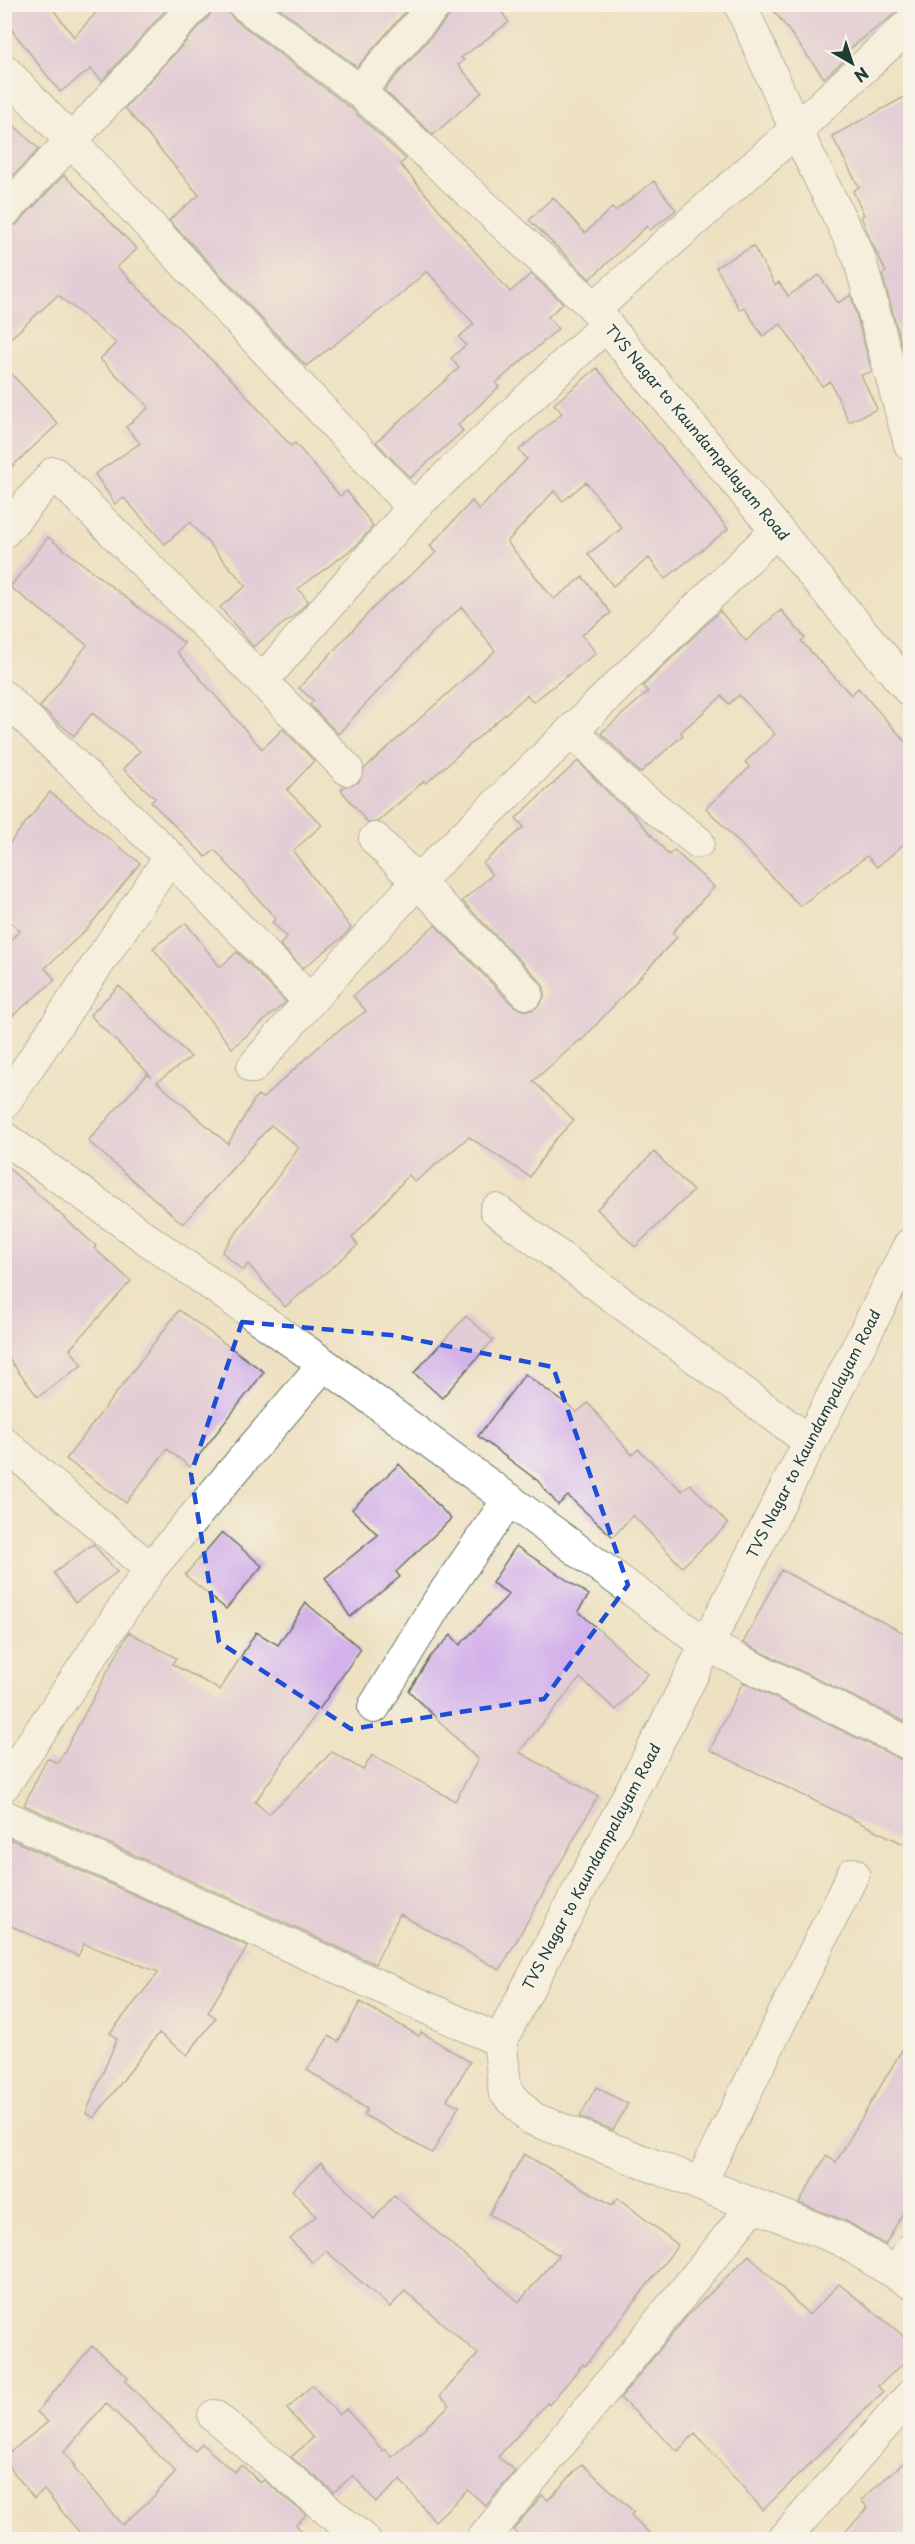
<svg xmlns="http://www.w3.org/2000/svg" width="915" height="2544" viewBox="0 0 915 2544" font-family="'Playpen Sans',sans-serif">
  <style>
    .building { fill: #d3b1ea; fill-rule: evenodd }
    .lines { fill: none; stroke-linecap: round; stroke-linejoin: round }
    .street-casing { stroke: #677666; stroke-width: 34 }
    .secondary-casing { stroke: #677666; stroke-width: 35 }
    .street { stroke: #fff; stroke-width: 32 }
    .secondary { stroke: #fff; stroke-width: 33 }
    .marked { fill: none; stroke: #1d4ed8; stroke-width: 4.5; stroke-dasharray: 12 8; stroke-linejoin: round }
    .labels { text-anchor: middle; stroke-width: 4.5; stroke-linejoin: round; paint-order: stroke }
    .street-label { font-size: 15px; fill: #1f3d34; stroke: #f7f3e8 }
  </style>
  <rect width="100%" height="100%" fill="#f7f3e8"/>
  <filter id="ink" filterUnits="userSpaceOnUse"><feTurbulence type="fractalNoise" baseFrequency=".0167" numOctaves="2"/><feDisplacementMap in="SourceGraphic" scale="12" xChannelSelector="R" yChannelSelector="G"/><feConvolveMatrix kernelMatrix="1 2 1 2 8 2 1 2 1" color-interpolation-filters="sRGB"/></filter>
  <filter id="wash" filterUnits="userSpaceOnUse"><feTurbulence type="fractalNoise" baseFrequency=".008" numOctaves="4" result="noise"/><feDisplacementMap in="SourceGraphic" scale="24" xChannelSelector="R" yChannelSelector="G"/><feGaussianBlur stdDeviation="1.35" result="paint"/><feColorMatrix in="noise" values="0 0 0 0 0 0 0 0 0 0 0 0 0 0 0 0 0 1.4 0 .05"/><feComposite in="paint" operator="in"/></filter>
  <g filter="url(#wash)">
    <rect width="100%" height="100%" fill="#eee1c2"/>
    <g id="blocks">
      <!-- building -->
      <path class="building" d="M 4,4 L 49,4 L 74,37 L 104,4 L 171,4 L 102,81 L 91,69 L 60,92 L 4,20 Z
        M 214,4 L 226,4 L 228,12 L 233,18 L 347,105 L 406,159 L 400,164 L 510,292 L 531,274 L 563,303 L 548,317 L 558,329 L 496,383 L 499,387 L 458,425 L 463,431 L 410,478 L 376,442 L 459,368 L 451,358 L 466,345 L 459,337 L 474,324 L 427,271 L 395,299 L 306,366 L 169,220 L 199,195 L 125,108 L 209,16 Z
        M 274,4 L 412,4 L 357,67 Z
        M 454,4 L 496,4 L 509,22 L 461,58 L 464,60 L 458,65 L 482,92 L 433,135 L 384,90 L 449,16 Z
        M 769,4 L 907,4 L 847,51 L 850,55 L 824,78 Z
        M 910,94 L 910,359 L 906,361 L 882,274 L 886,272 L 870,239 L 861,216 L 864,215 L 853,191 L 859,187 L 832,136 Z
        M 4,116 L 39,149 L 4,185 Z
        M 64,175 L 137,249 L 117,267 L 238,386 L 291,446 L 295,443 L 340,496 L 347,491 L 373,526 L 356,546 L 298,589 L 308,601 L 297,613 L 253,647 L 220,607 L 246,586 L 190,522 L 165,544 L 124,498 L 115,504 L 95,474 L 140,443 L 126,427 L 149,407 L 100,359 L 116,343 L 58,295 L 4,344 L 4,229 L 17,224 Z
        M 654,181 L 676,210 L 650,230 L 647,226 L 590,279 L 529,220 L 553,197 L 585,233 L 612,208 L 615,211 Z
        M 753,246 L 775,285 L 779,282 L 788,296 L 819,275 L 838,303 L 851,295 L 872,372 L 861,375 L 877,409 L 849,422 L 830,381 L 822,386 L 781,324 L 763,336 L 744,307 L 740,310 L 716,267 Z
        M 4,366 L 58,424 L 4,474 Z
        M 597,368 L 728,529 L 665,579 L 649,558 L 613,586 L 588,554 L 622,528 L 586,482 L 563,501 L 554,491 L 507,542 L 554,599 L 583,577 L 611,613 L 582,635 L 596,653 L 533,702 L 527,695 L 426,783 L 424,781 L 377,822 L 368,823 L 341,790 L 345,786 L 359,782 L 364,769 L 495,651 L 462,607 L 434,631 L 338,734 L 310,705 L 314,701 L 299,688 L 375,606 L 436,553 L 430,546 L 472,501 L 479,510 L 527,459 L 519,450 L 562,413 L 554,404 Z
        M 48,537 L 184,643 L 177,652 L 262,749 L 283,729 L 314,761 L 287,790 L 322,825 L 293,851 L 351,928 L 343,937 L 303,968 L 280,945 L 287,937 L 272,922 L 276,919 L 215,850 L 206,857 L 151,802 L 155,798 L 123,769 L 140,751 L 92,713 L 74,736 L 40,707 L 87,645 L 10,587 Z
        M 781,610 L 805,638 L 801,641 L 851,695 L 858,688 L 910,747 L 910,839 L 877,867 L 867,856 L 800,906 L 706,808 L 750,767 L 745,762 L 775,734 L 739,695 L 729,704 L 722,696 L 681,732 L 683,735 L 640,773 L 601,733 L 648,692 L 643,686 L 720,611 L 746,641 Z
        M 578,761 L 613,798 L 632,813 L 669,855 L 674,850 L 714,887 L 672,933 L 677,937 L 581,1041 L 580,1040 L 533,1081 L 574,1120 L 553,1142 L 530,1177 L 469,1137 L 415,1182 L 409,1175 L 352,1238 L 358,1245 L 285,1307 L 248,1264 L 243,1271 L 222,1252 L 299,1148 L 271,1125 L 183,1224 L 88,1141 L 147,1074 L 152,1077 L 90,1015 L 119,986 L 191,1057 L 157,1082 L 228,1144 L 257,1095 L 263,1098 L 326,1040 L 366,1011 L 353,996 L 435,925 L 514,1006 L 523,1010 L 531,1010 L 539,1006 L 544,997 L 544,988 L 540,981 L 462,901 L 492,875 L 483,863 L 524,827 L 516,818 Z
        M 50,792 L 140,863 L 88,928 L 45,968 L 55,980 L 4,1023 L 4,945 L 20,931 L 4,915 L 4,850 Z
        M 186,923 L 220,967 L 237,952 L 286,1002 L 232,1048 L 153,948 Z
        M 654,1152 L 693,1191 L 635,1247 L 597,1209 Z
        M 4,1164 L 96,1246 L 94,1248 L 131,1281 L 70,1349 L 82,1365 L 38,1397 L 4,1353 Z
        M 179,1310 L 264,1372 L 190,1467 L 167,1449 L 126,1503 L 66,1459 Z
        M 466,1316 L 493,1340 L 442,1398 L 414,1373 Z
        M 525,1374 L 577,1412 L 588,1403 L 632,1455 L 638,1449 L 682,1491 L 690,1484 L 728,1524 L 682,1567 L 633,1515 L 613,1537 L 568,1496 L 558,1505 L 538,1481 L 478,1436 Z
        M 399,1464 L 451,1519 L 396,1572 L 400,1577 L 350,1617 L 325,1578 L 378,1535 L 352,1509 Z
        M 222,1532 L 262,1566 L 226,1609 L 185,1575 Z
        M 93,1544 L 117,1572 L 75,1603 L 54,1573 Z
        M 516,1546 L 589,1595 L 578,1611 L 648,1674 L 616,1710 L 580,1678 L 519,1752 L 598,1796 L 500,1970 L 400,1914 L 375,1964 L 24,1805 L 47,1758 L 58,1763 L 129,1632 L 176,1658 L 172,1664 L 220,1690 L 256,1632 L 278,1645 L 306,1603 L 361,1649 L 255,1802 L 269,1814 L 332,1752 L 363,1770 L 372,1755 L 455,1801 L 478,1760 L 409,1691 L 430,1657 L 451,1635 L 460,1645 L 509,1594 L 492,1583 Z
        M 781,1570 L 910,1636 L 910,1724 L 743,1643 Z
        M 743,1682 L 902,1760 L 910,1762 L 910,1847 L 710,1750 Z
        M 8,1838 L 248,1946 L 208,2012 L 216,2018 L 187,2055 L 159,2033 L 94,2118 L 86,2113 L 117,2039 L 110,2033 L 159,1972 L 84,1944 L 78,1956 L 4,1923 L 4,1845 Z
        M 360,2002 L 419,2036 L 421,2032 L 470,2062 L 447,2100 L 459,2106 L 432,2153 L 364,2115 L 367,2109 L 307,2070 L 329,2036 L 338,2042 Z
        M 910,2036 L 910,2200 L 885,2245 L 848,2222 L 799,2203 L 826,2156 L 836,2162 Z
        M 596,2087 L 628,2104 L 613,2130 L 580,2117 Z
        M 524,2154 L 612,2205 L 618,2198 L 678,2245 L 585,2366 L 583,2364 L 549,2405 L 547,2403 L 498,2457 L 515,2471 L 486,2506 L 468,2490 L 435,2521 L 400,2480 L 376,2502 L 353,2475 L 334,2492 L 291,2457 L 313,2438 L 287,2409 L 312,2385 L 339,2415 L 346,2409 L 383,2451 L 385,2449 L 392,2457 L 450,2405 L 440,2396 L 478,2354 L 405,2291 L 390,2307 L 326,2251 L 313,2263 L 290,2239 L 316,2216 L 292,2190 L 321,2163 L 374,2219 L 394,2195 L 519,2302 L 559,2255 L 489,2214 Z
        M 749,2255 L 809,2315 L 839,2284 L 900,2333 L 910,2345 L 910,2358 L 878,2386 L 883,2392 L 763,2510 L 695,2433 L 678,2451 L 620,2398 L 688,2315 Z
        M 92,2346 L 128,2377 L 125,2381 L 195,2451 L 202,2444 L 234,2472 L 242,2465 L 260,2483 L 264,2480 L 306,2515 L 296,2524 L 307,2540 L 86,2540 L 44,2490 L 34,2498 L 4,2460 L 4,2457 L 48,2422 L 37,2412 ZM 106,2403 L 176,2472 L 151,2499 L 122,2525 L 73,2467 L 75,2466 L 64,2452 Z
        M 910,2457 L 910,2540 L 837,2540 L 868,2508 L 861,2500 Z
        M 582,2464 L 634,2512 L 631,2515 L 656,2540 L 524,2540 L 513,2530 L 542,2495 L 548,2500 Z"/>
    </g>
  </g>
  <g filter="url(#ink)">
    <use href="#blocks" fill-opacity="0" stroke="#677666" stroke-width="1.5"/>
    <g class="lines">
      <!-- street casing -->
      <g class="street-casing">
        <path id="street" d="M 196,4 L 71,141 L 413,508
          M 244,4 L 359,91 L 595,308
          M 740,4 L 796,130 L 859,257 L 910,444
          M 4,70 L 71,141 L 4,212
          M 359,91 L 436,4
          M 4,532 L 54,473 L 262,681 L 413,508 L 606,325
          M 262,681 L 347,769
          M 4,697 L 170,857 L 310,1001 L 417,882 L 777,530
          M 572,730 L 626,785 L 698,842
          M 375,839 L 527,993
          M 253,1067 L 310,1001
          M 4,1103 L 170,857
          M 4,1138 L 324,1364 L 707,1645 L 910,1744
          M 496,1210 L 810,1442
          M 4,1443 L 150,1569 L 4,1785
          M 150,1569 L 324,1364
          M 374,1707 L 434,1608 L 509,1499
          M 4,1816 L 500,2041
          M 700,2184 L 853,1874
          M 898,2274 L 910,2250
          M 214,2416 L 364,2540
          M 482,2540 L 754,2205
          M 783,2540 L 910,2396"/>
      </g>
      <!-- secondary casing -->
      <g class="secondary-casing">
        <path id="secondary" d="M 910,24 L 796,130 L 595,308 L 606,325 L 910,690
          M 910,1245 L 662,1733 L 500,2041 L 505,2091 L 531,2118 L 841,2239 L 910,2282"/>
      </g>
      <!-- street -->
      <use href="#street" class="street"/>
      <!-- secondary -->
      <use href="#secondary" class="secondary"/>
    </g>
  </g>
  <!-- marked area -->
  <path d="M0 0H915V2544H0ZM 242,1322 L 391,1335 L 553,1367 L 628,1585 L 544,1699 L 351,1729 L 219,1642 L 191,1474 Z" fill="#eee1c2" fill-opacity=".55" fill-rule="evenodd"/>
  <path class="marked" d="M 242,1322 L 391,1335 L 553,1367 L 628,1585 L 544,1699 L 351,1729 L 219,1642 L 191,1474 Z"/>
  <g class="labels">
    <!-- street labels -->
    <g class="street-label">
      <text transform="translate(697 433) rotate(50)" y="5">TVS Nagar to Kaundampalayam Road</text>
      <text transform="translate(814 1434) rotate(-63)" y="5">TVS Nagar to Kaundampalayam Road</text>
      <text transform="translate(592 1867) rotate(-62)" y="5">TVS Nagar to Kaundampalayam Road</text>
    </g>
  </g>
  <!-- margin -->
  <rect width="915" height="2544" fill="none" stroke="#f7f3e8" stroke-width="24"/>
  <!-- north arrow -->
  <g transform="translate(852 63) rotate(141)" stroke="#f7f3e8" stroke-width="4.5" paint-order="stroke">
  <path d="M0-4.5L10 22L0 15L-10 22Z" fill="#1f3d34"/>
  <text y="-9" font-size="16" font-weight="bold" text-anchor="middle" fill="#1f3d34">N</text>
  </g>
</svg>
